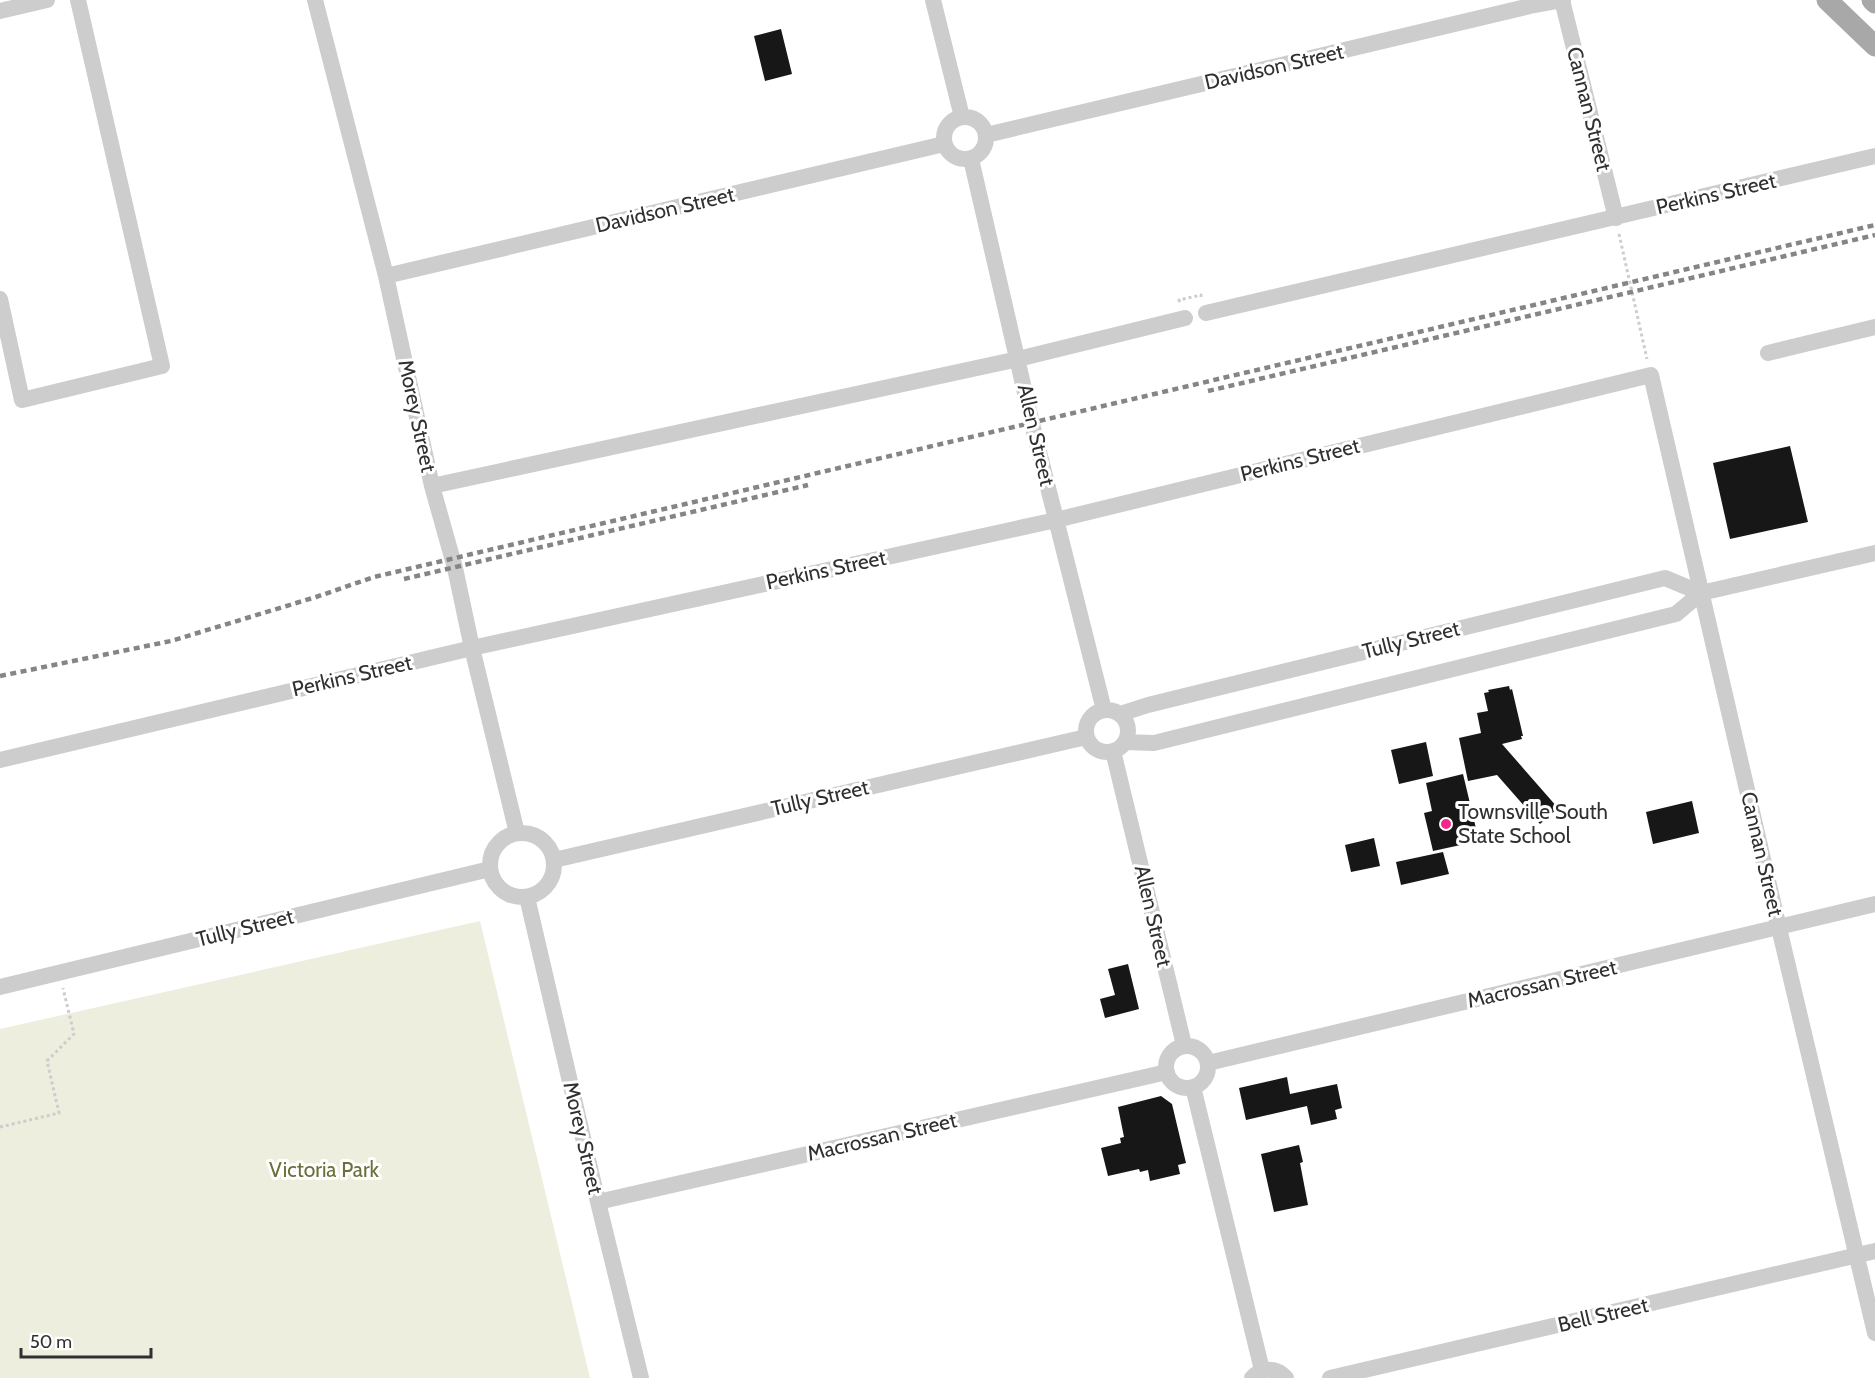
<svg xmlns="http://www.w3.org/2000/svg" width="1875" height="1378" viewBox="0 0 1875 1378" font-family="Cabin,sans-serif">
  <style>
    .green { fill: #edeedd }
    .building { fill: #171717 }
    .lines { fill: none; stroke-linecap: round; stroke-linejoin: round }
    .path { stroke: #cdcdcd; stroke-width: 3; stroke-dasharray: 3 3; stroke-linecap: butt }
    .minor { stroke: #cdcdcd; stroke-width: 16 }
    .major { stroke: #a8a8a8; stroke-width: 21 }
    .rail { stroke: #858585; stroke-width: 4.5; stroke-dasharray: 6 4.5; stroke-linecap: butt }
    .poi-dot { fill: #f2278c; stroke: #fff; stroke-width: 2 }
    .labels { text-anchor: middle; stroke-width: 6; stroke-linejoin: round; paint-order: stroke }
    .street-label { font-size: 21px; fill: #303030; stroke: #fff }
    .poi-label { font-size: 21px; fill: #303030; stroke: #fff; text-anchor: start }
    .park-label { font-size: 21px; fill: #6a7039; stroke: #fff }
  </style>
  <rect width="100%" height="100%" fill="#fff"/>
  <!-- green -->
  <path class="green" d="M 480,921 L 590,1378 L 0,1378 L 0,1029 Z"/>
  <!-- building -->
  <path class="building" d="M 781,29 L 792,74 L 765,81 L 754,36 Z
    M 1790,446 L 1808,522 L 1730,539 L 1713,463 Z
    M 1509,686 L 1510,690 L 1512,689 L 1523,736 L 1521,736 L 1522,739 L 1502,744 L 1558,808 L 1540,824 L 1497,775 L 1468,781 L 1459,738 L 1481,733 L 1477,713 L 1488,711 L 1484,693 L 1489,692 L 1488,690 Z
    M 1426,742 L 1433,776 L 1399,784 L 1391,750 Z
    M 1463,774 L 1479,841 L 1433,851 L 1424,813 L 1432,811 L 1426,783 Z
    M 1692,801 L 1699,833 L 1653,844 L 1646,812 Z
    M 1374,838 L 1380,866 L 1351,872 L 1345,845 Z
    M 1443,852 L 1449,874 L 1401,885 L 1396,862 Z
    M 1128,964 L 1139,1009 L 1105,1018 L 1100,999 L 1115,995 L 1108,969 Z
    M 1287,1077 L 1290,1094 L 1337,1084 L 1342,1108 L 1335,1110 L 1337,1119 L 1311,1125 L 1307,1106 L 1246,1120 L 1239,1088 Z
    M 1161,1096 L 1172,1104 L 1186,1163 L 1178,1165 L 1180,1174 L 1150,1181 L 1148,1170 L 1140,1172 L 1139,1169 L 1108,1176 L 1101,1148 L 1121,1143 L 1120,1138 L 1124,1137 L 1118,1107 Z
    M 1299,1145 L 1303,1162 L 1300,1163 L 1308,1205 L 1274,1212 L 1261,1154 Z"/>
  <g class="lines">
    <!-- path -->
    <path class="path" d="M 1619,234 L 1647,359
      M 1180,302 L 1179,300 L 1201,295 L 1201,297
      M 0,1127 L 59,1113 L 47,1061 L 74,1034 L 63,988"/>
    <!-- minor -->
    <path class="minor" d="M 315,0 L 386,276 L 432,486 L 455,568 L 472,648 L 517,833
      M 933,0 L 962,117
      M 1562,0 L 1616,218
      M 0,11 L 47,0
      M944 138a21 21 0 1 1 42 0a21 21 0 1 1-42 0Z
      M 986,135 L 1530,6 L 1563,0
      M 971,159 L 1034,432 L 1104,710
      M 386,276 L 944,144
      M 0,299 L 22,400 L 162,366 L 78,0
      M 1206,313 L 1875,156
      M 1768,353 L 1875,327
      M 432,486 L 1018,359 L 1185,318
      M1086 731a21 21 0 1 1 42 0a21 21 0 1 1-42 0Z
      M 1120,714 L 1148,705 L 1665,578 L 1701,593
      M 1125,742 L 1154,743 L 1676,614 L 1701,593 L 1875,553
      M 1113,751 L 1184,1045
      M 0,760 L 472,648 L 1056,520 L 1651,375 L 1779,928 L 1875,1333
      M490 865a32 32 0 1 1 64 0a32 32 0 1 1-64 0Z
      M 554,860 L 1086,737
      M 527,897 L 598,1202 L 641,1378
      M 0,987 L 490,869
      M1166 1067a21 21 0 1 1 42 0a21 21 0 1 1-42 0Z
      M 1208,1063 L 1875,904
      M 1193,1087 L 1262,1370
      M 598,1202 L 1167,1072
      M 1252,1378 C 1262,1367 1276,1367 1286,1378
      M 1330,1378 L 1875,1251"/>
    <!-- major -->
    <path class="major" d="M 1827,0 L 1875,46
      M 1872,0 L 1875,3"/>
    <!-- rail -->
    <path class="rail" d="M 1208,391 L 1875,235
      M 404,579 L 808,485
      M 0,676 L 171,641 L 316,597 L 374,577 L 1875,225"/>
  </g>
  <!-- markers -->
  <circle class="poi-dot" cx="1446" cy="824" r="6"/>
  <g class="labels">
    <!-- street labels -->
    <g class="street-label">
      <text transform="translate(1274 67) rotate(-13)" y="7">Davidson Street</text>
      <text transform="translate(1589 109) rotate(76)" y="7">Cannan Street</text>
      <text transform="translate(1716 194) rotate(-13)" y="7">Perkins Street</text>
      <text transform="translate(665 210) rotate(-13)" y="7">Davidson Street</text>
      <text transform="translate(417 416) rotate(78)" y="7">Morey Street</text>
      <text transform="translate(1036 435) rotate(77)" y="7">Allen Street</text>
      <text transform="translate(1300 460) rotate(-14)" y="7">Perkins Street</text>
      <text transform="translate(826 570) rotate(-12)" y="7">Perkins Street</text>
      <text transform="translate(1411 640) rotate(-14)" y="7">Tully Street</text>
      <text transform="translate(352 676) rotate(-13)" y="7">Perkins Street</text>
      <text transform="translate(820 798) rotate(-13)" y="7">Tully Street</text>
      <text transform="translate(1762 854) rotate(77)" y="7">Cannan Street</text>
      <text transform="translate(1153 916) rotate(77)" y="7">Allen Street</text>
      <text transform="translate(245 928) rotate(-14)" y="7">Tully Street</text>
      <text transform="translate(1542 984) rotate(-13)" y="7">Macrossan Street</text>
      <text transform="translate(882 1137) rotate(-13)" y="7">Macrossan Street</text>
      <text transform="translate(583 1138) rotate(77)" y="7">Morey Street</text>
      <text transform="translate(1603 1315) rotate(-13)" y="7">Bell Street</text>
    </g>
    <!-- poi labels -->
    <g class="poi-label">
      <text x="1458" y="819">Townsville South<tspan x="1458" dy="24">State School</tspan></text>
    </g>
    <!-- park labels -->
    <g class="park-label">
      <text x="324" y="1177">Victoria Park</text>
    </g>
  </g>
  <!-- scale -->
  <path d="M21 1348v9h130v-9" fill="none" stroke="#303030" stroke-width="3"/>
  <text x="30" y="1348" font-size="18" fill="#303030" stroke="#ffffff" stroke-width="4.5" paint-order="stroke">50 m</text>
</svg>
